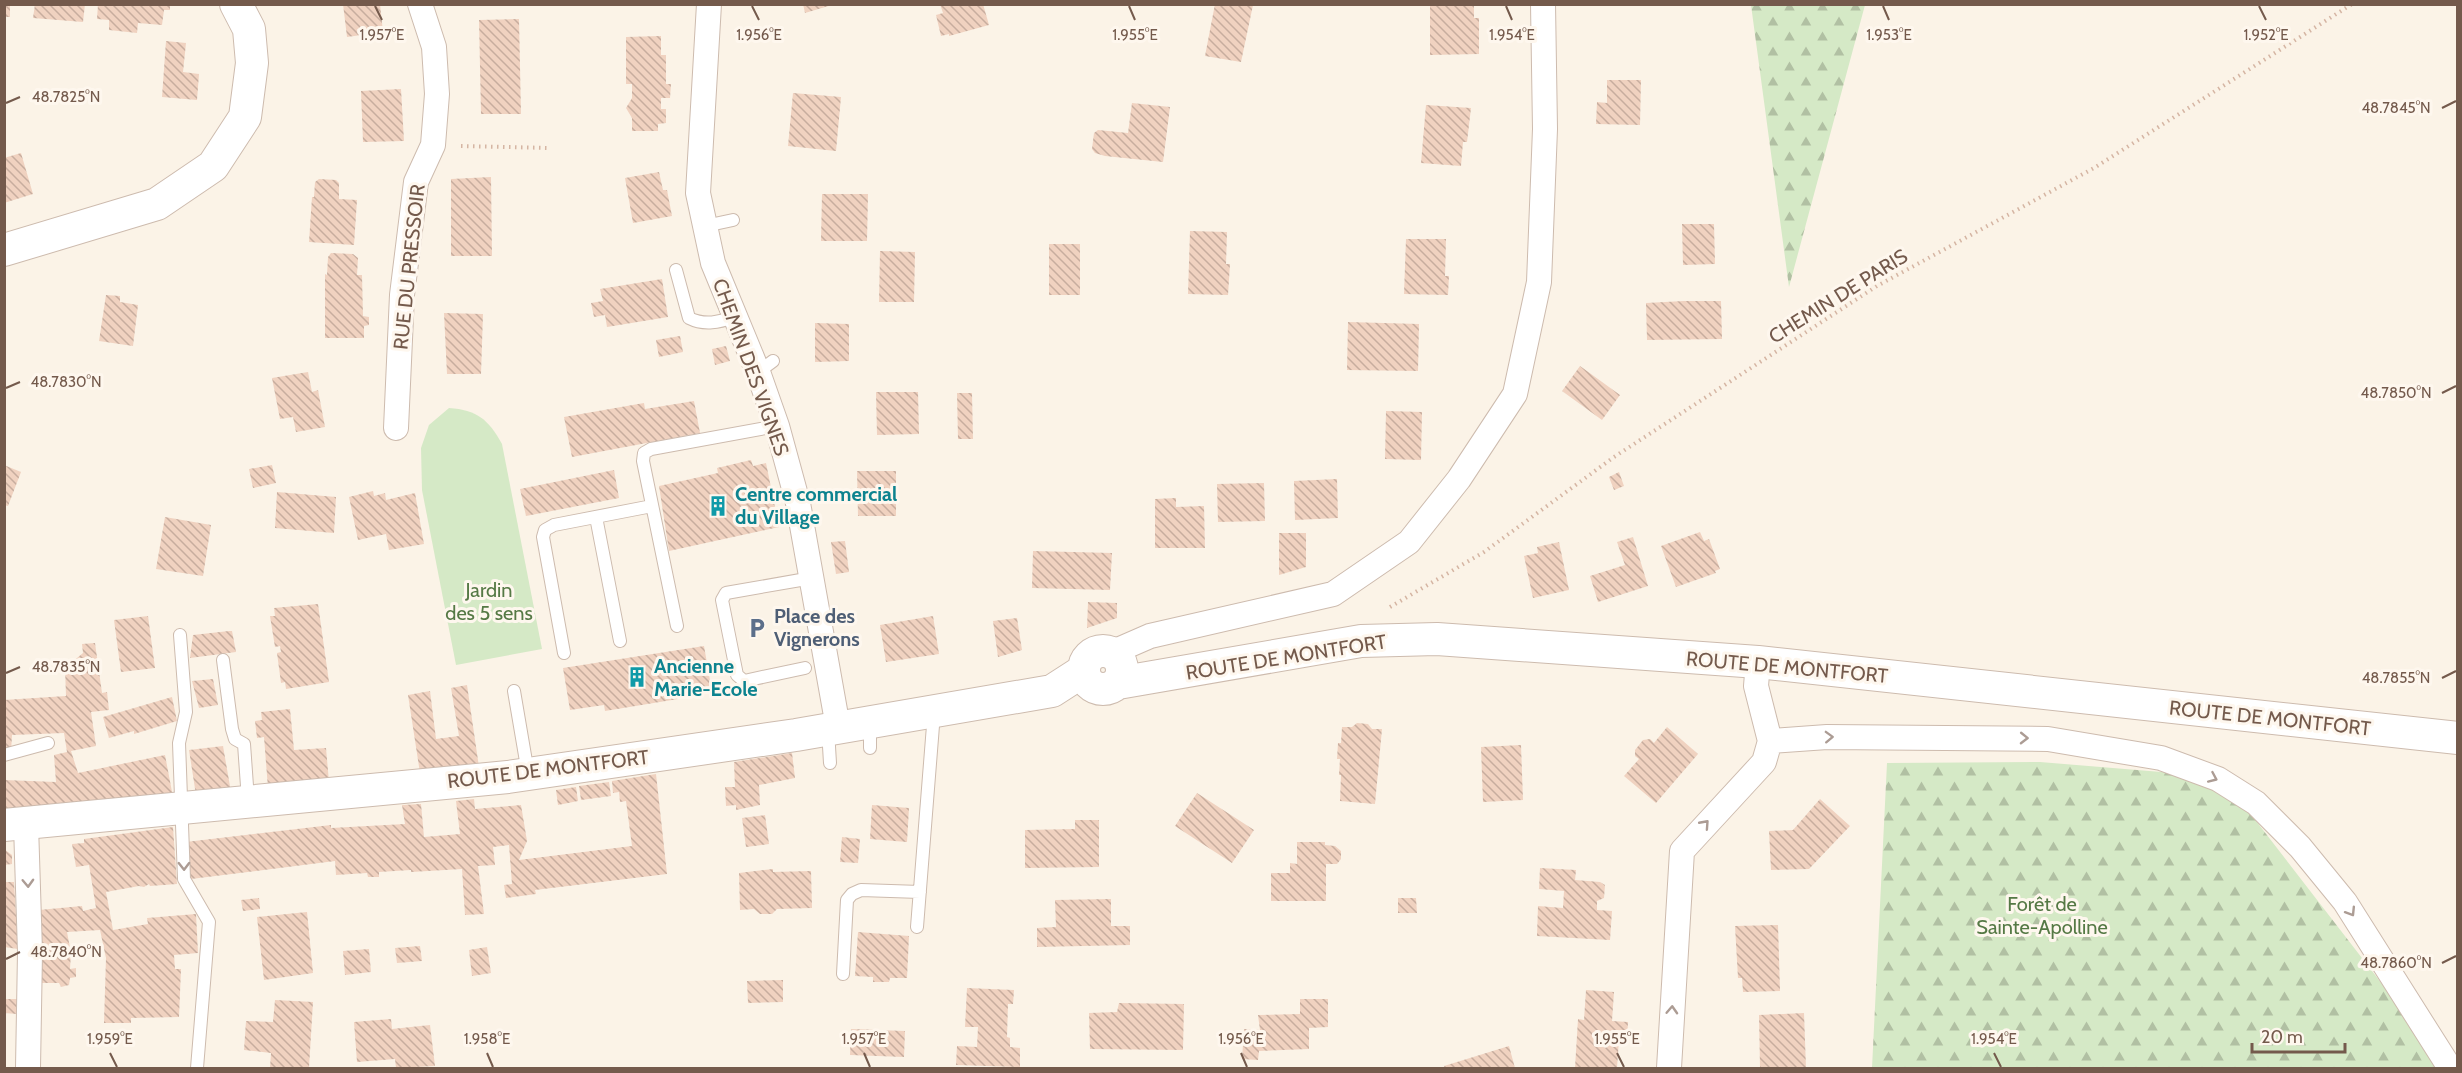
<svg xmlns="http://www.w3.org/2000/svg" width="2462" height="1073" viewBox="0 0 2462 1073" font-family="Cabin,sans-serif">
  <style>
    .green { fill: #d5e9c6 }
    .forest { fill: url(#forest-firs) }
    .building { fill: url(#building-back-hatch) }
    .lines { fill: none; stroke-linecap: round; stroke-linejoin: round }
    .service-casing { stroke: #cdbbae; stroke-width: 14 }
    .minor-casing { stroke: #cdbbae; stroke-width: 26 }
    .tertiary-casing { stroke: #cdbbae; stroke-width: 34 }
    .path { stroke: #d5b5a3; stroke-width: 4; stroke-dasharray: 1.5 4.5; stroke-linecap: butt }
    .service { stroke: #fff; stroke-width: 12 }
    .minor { stroke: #fff; stroke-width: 24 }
    .tertiary { stroke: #fff; stroke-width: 32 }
    .oneway { stroke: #ac9c94 }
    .ticks { fill: none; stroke: #745a4c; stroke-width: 2 }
    .labels { text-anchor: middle; stroke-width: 6; stroke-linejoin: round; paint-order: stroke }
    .street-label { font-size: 20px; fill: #745a4c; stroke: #fef7ee }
    .culture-label { font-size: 20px; font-weight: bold; fill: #0d838f; stroke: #fef7ee; text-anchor: start }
    .park-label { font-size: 20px; fill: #557945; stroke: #fef7ee }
    .service-label { font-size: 20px; font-weight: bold; fill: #4e5e75; stroke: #fef7ee; text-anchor: start }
    .ticks-label { font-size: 15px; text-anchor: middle; fill: #745a4c; stroke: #fef7ee; stroke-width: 6; stroke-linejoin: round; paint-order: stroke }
  </style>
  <defs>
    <pattern id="forest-firs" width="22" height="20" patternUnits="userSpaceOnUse" patternTransform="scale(1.5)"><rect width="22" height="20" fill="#d5e9c6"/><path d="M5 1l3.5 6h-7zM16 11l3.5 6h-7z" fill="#b1c0a3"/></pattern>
    <pattern id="building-back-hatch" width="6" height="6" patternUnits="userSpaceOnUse" patternTransform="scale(1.5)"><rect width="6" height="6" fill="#f0d2c0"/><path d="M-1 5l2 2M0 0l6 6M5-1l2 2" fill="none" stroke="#c7ad9e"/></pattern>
  </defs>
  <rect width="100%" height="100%" fill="#fbf3e7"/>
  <!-- green -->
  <path class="green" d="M 449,408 C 477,410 488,419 502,444 L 542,649 L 456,665 L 422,490 L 421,448 L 429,425 Z"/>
  <!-- forest -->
  <path class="forest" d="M 1751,5 L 1865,5 L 1789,287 Z
    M 2040,762 L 2222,777 L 2447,1068 L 1872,1068 L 1887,763 Z"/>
  <!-- building -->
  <path class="building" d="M 4,4 L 10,4 L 10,17 L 4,17 Z
    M 35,4 L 85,4 L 83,22 L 33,18 Z
    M 98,4 L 170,4 L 170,10 L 164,10 L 162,25 L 138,23 L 137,33 L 109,30 L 109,20 L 97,19 Z
    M 343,4 L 380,4 L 383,32 L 347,37 Z
    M 803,4 L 832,4 L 832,5 L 805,13 Z
    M 940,4 L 983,4 L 989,25 L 949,36 L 949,34 L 941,36 L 936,15 L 943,13 Z
    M 1215,4 L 1253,5 L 1241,62 L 1205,56 Z
    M 1430,4 L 1474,4 L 1474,18 L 1479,18 L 1479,54 L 1430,55 Z
    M 519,19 L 521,114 L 481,114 L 479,20 Z
    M 661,36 L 661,55 L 666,55 L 666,84 L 671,84 L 670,98 L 661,98 L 661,109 L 666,109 L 666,123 L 658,124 L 658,131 L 632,131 L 632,118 L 626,108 L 632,98 L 632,84 L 626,84 L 626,37 Z
    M 166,41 L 186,43 L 183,72 L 199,74 L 197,100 L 162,97 Z
    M 1607,80 L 1641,80 L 1640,125 L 1596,124 L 1597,102 L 1607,103 Z
    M 401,89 L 404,141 L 363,142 L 361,91 Z
    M 793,93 L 841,97 L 836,151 L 788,146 Z
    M 1132,103 L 1170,107 L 1163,162 L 1105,156 L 1095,153 L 1092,149 L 1094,133 L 1098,130 L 1128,133 Z
    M 1426,105 L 1471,108 L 1467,142 L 1463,142 L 1461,166 L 1421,163 Z
    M 21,153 L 33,194 L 4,203 L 4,158 Z
    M 659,172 L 663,190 L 667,190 L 672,216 L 633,223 L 625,178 Z
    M 491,177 L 492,256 L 451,256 L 451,179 Z
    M 319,179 L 336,180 L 339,183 L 339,199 L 357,200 L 354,245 L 309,242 L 312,197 L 314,197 L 315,182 Z
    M 822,194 L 868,194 L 867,241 L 821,241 Z
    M 1682,224 L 1714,224 L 1715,264 L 1683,265 Z
    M 1190,231 L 1227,232 L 1226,264 L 1230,264 L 1228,295 L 1188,294 Z
    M 1406,239 L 1446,239 L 1445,276 L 1449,276 L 1448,295 L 1404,294 Z
    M 1049,244 L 1080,244 L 1080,295 L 1049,295 Z
    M 880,251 L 915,252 L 914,302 L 879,302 Z
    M 331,253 L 353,254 L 358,258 L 357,275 L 362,275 L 363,316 L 369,317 L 369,325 L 364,326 L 364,338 L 325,338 L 325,274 L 327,275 L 328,257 Z
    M 662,279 L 668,317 L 607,327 L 605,315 L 594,317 L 591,303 L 603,301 L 600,289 Z
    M 106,295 L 120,296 L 120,302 L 138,305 L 133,346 L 99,341 Z
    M 1684,301 L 1721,301 L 1722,339 L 1647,340 L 1646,303 Z
    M 444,313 L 483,314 L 481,374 L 447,374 Z
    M 1348,322 L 1419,324 L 1418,371 L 1347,370 Z
    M 815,323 L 849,324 L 849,361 L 815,362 Z
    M 680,336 L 683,352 L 659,357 L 656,340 Z
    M 726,346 L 730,361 L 715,365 L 712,349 Z
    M 1580,366 L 1620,395 L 1602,420 L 1562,391 Z
    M 308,372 L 312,392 L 318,390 L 325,427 L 296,432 L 293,417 L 280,419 L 272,378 Z
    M 876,392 L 918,392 L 919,434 L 877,435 Z
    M 957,393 L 972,393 L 973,439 L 958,439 Z
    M 694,401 L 700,433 L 572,457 L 564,417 L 644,403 L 645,409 Z
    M 1386,411 L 1422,412 L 1421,460 L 1385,459 Z
    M 751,460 L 753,466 L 766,463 L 779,527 L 669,551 L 659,486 L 718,473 L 717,468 Z
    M 4,465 L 21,472 L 8,506 L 4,505 Z
    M 272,465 L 276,483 L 253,488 L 249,469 Z
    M 614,470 L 619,498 L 526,516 L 520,489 Z
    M 857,471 L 896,471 L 896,516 L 858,516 Z
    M 1619,472 L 1624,486 L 1614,490 L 1609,477 Z
    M 1337,479 L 1338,518 L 1295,520 L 1294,481 Z
    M 1264,483 L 1265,521 L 1218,522 L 1217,484 Z
    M 373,491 L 374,496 L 385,493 L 386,500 L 415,493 L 424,544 L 389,550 L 386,534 L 358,540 L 349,497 Z
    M 277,492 L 336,497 L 334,533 L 275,528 Z
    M 1176,498 L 1176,507 L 1204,506 L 1205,548 L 1155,548 L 1155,499 Z
    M 165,517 L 211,525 L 203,576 L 156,569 Z
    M 1700,532 L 1704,541 L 1709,539 L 1720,569 L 1715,571 L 1716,573 L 1676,587 L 1661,546 Z
    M 1279,533 L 1306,533 L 1306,567 L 1279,575 Z
    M 1633,537 L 1648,586 L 1598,602 L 1590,576 L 1625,565 L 1617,542 Z
    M 845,541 L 849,572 L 836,574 L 831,542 Z
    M 1559,542 L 1569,590 L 1533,598 L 1524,556 L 1538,553 L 1537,547 Z
    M 1033,551 L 1112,553 L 1110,590 L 1032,588 Z
    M 1088,602 L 1117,603 L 1117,618 L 1087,628 Z
    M 318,604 L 329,682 L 286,689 L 285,682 L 281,683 L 277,653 L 281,652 L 280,646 L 275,647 L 270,616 L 275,616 L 274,608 Z
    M 148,616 L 155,668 L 121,672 L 114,620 Z
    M 933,616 L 939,654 L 886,662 L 880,625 Z
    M 1017,618 L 1022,650 L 998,657 L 993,621 Z
    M 229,631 L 232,631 L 236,652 L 190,658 L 193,635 Z
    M 95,643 L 102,693 L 107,692 L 109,710 L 91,712 L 96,746 L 71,751 L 78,773 L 165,755 L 173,797 L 4,815 L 4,780 L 56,782 L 54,755 L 67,752 L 64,733 L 12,735 L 11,752 L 4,752 L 4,700 L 66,696 L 65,668 L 83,653 L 82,644 Z
    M 704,646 L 711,686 L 677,692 L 678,699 L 605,711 L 604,705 L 570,710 L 563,668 Z
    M 213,679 L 218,705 L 199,708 L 192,681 Z
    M 467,685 L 479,767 L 420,773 L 408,695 L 430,691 L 436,739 L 459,736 L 451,688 Z
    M 172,697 L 177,721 L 134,734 L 134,731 L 109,738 L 103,717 Z
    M 290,709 L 294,750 L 326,748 L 329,782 L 268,788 L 264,737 L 257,738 L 255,721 L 262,720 L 261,712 Z
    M 1357,723 L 1368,724 L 1372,729 L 1382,729 L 1375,804 L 1340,801 L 1341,775 L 1339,775 L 1340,759 L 1337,759 L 1338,743 L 1341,743 L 1342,727 L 1352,727 Z
    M 1667,727 L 1698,754 L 1656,803 L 1624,776 L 1639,759 L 1635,756 L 1635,750 L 1643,740 L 1650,739 L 1654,743 Z
    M 1521,745 L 1523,800 L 1483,802 L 1481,747 Z
    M 223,746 L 231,792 L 196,795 L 189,750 Z
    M 792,753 L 795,778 L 759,785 L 760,805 L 736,810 L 736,805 L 726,806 L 725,787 L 735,787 L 734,762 Z
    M 656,774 L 667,874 L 535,890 L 536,894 L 506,898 L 504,885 L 512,884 L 509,845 L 493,847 L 495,865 L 478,866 L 484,914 L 465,915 L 462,869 L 411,872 L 411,870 L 379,872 L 379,877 L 368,877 L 367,873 L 336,875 L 335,861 L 191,879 L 186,842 L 331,825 L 331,828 L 405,824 L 402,805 L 421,804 L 424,837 L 460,834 L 456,801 L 474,799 L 475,809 L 521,805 L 527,841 L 519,860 L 632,846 L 626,801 L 620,802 L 619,792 L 613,793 L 612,781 Z
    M 609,782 L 611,796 L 581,800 L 579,786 Z
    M 576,787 L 578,801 L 558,805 L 556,790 Z
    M 1197,793 L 1254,830 L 1232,863 L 1175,826 Z
    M 1820,799 L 1850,826 L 1809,869 L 1771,870 L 1769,831 L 1793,830 Z
    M 872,805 L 909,808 L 907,842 L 870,839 Z
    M 765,815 L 769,844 L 746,847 L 742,818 Z
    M 1075,820 L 1099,820 L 1099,867 L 1025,868 L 1025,830 L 1075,829 Z
    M 173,827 L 177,884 L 150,886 L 149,884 L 144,887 L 139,886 L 106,892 L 113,930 L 148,924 L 147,918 L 196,914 L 198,953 L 174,955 L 175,969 L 181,969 L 179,1017 L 131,1018 L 131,1023 L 104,1023 L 106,958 L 100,930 L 67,932 L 71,953 L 70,969 L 76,968 L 76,977 L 70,978 L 69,985 L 61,987 L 59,983 L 41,983 L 39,910 L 82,906 L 83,911 L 96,908 L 89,865 L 76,867 L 72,844 L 84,843 L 84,839 Z
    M 842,837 L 860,839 L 858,863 L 840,862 Z
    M 1297,842 L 1325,842 L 1325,845 L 1335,846 L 1341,851 L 1341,859 L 1337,864 L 1326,864 L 1326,901 L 1271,901 L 1271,873 L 1290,873 L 1290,863 L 1297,864 Z
    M 4,849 L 12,855 L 12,864 L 4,865 Z
    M 1540,868 L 1576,870 L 1575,880 L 1600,882 L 1605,885 L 1604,898 L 1597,901 L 1597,910 L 1612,911 L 1610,940 L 1537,936 L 1538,906 L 1563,908 L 1564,891 L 1539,889 Z
    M 773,869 L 773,872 L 811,871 L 812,908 L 777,909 L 772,914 L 760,914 L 754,909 L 740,910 L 739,873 Z
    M 4,882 L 14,882 L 18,949 L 4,947 Z
    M 259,898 L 260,909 L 243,911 L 241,900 Z
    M 1398,898 L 1416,898 L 1417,913 L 1398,913 Z
    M 1111,899 L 1111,926 L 1130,926 L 1130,945 L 1037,947 L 1037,928 L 1056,927 L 1055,900 Z
    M 307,912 L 313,973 L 264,980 L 257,917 Z
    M 1778,925 L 1780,991 L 1743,992 L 1742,978 L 1738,978 L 1735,926 Z
    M 858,932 L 909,936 L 907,978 L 890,978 L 889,982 L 873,982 L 873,977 L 855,976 Z
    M 420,946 L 422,961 L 397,963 L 395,948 Z
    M 487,947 L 491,973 L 472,976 L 469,950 Z
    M 369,949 L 371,972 L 345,975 L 343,951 Z
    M 783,980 L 783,1002 L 748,1003 L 747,981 Z
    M 967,988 L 1014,990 L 1013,1004 L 1008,1004 L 1007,1037 L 1010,1038 L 1010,1047 L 1020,1048 L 1020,1067 L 956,1065 L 957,1046 L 977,1047 L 978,1027 L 965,1027 Z
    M 1586,990 L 1614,992 L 1612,1021 L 1628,1022 L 1627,1040 L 1619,1039 L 1617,1068 L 1575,1068 L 1578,1019 L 1584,1020 Z
    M 4,999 L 17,999 L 17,1014 L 4,1013 Z
    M 1300,999 L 1328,999 L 1328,1027 L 1309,1028 L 1309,1049 L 1259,1051 L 1258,1060 L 1242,1059 L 1244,1029 L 1260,1030 L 1258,1015 L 1300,1014 Z
    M 275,1000 L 313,1002 L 309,1068 L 270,1068 L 271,1053 L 244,1050 L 246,1021 L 273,1022 Z
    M 1119,1003 L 1184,1004 L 1183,1050 L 1090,1049 L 1089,1013 L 1117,1012 Z
    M 1804,1013 L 1806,1068 L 1760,1068 L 1759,1015 Z
    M 391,1019 L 392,1029 L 430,1025 L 435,1066 L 396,1068 L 395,1059 L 357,1062 L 354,1022 Z
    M 851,1029 L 905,1031 L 904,1057 L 850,1055 Z
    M 1509,1046 L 1515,1068 L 1445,1068 L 1444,1066 Z"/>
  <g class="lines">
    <!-- service casing -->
    <g class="service-casing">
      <path id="service" d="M 705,226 L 733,220
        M 676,270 L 689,318 C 705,326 719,322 735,317
        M 758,372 L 773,361
        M 596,517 L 620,641
        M 677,626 L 643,461 L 644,453 L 651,449 L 777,426
        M 180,635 L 186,712 L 179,743 L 184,879 L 209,922 L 197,1068
        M 564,653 L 543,537 L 545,530 L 554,525 L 652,506
        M 223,660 L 232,729 L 235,739 L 244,744 L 248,800
        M 805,668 L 744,681 L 737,675 L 722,600 L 726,593 L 812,578
        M 514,691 L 528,773
        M 870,723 L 870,748
        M 828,730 L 830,763
        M 4,755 L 48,743
        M 917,927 L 934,713
        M 843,974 L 847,900 L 852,894 L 861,890 L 920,892"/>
    </g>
    <!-- minor casing -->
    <g class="minor-casing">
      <path id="minor" d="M 709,4 L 698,193 L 713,263 L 758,372 L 777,426 L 798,503 L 838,727
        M 396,428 L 402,295 L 416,182 L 433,145 L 437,94 L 434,47 L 420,4
        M 1111,653 L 1150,636 L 1333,594 L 1409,542 L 1459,479 L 1515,394 L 1539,282 L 1545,129 L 1543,4
        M 1770,741 L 1827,737 L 2048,739 L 2161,758 L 2218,779 L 2256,803 L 2300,847 L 2345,902 L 2450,1068
        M 26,825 L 30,952 L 28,1068
        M 1669,1068 L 1682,851 L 1764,762 L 1770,741 L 1756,686 L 1758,662"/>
    </g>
    <!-- tertiary casing -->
    <g class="tertiary-casing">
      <path id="tertiary" d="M 4,250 L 157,204 L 213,166 L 245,117 L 252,63 L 249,29 L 236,4
        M1084 670a19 19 0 1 1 38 0a19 19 0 1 1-38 0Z
        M 1118,683 L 1361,641 L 1437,639 L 1758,662 L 2458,738
        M 4,825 L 508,777 L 796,735 L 1052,691 L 1083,671"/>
    </g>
    <!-- path -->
    <path class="path" d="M 461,146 L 550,148
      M 1390,607 L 1484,552 L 1614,457 L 1877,286 L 2094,168 L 2352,4"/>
    <!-- service -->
    <use href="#service" class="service"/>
    <!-- minor -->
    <use href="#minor" class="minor"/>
    <!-- tertiary -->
    <use href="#tertiary" class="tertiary"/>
  </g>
  <!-- one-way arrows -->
  <defs><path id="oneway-chevron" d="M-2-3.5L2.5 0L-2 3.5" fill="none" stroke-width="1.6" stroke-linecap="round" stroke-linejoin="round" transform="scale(1.5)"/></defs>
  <g class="oneway">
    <use href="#oneway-chevron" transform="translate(1829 737) rotate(-2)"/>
    <use href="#oneway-chevron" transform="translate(2024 738) rotate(1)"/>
    <use href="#oneway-chevron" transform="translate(2213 778) rotate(24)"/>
    <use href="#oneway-chevron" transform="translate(1705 824) rotate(-48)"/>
    <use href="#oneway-chevron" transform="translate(184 866) rotate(89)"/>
    <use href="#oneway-chevron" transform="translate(28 883) rotate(88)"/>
    <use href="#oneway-chevron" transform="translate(2351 912) rotate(58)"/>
    <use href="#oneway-chevron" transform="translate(1672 1010) rotate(-87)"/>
  </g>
  <!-- ticks -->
  <path class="ticks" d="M 375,6 L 382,20M 752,6 L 759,20M 1129,6 L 1135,20M 1506,6 L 1512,20M 1883,6 L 1889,20M 2259,6 L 2266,20M 6,103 L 20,97M 2442,108 L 2456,101M 6,388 L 20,382M 2442,393 L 2456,386M 6,673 L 20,667M 2442,678 L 2456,671M 6,959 L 20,952M 2442,963 L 2456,956M 110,1053 L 117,1067M 487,1053 L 493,1067M 864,1053 L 870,1067M 1241,1053 L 1247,1067M 1617,1053 L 1624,1067M 1994,1053 L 2001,1067"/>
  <!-- icons -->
  <defs>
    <g id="building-bare" transform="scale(1.62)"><path d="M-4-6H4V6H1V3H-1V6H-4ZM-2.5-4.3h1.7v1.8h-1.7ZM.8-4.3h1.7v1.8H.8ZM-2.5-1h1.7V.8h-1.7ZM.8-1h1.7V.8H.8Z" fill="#0f9aa8" stroke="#fef7ee" stroke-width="2.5" paint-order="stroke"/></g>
    <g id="parking-bare" transform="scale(1.62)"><path d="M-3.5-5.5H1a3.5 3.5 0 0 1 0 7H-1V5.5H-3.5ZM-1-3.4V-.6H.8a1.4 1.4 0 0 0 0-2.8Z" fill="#5c6f8a" stroke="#fef7ee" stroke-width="2.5" paint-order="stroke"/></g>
  </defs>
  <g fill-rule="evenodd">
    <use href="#building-bare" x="718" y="506"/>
    <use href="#parking-bare" x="757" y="628"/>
    <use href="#building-bare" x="637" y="677"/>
  </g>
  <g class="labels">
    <!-- street labels -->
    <g class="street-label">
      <text transform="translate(409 267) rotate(-84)" y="7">RUE DU PRESSOIR</text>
      <text transform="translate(1838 296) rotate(-32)" y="7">CHEMIN DE PARIS</text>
      <text transform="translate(751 367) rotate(70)" y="7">CHEMIN DES VIGNES</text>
      <text transform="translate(1286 657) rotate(-9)" y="7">ROUTE DE MONTFORT</text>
      <text transform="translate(1787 667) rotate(5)" y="7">ROUTE DE MONTFORT</text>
      <text transform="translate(2270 718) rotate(6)" y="7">ROUTE DE MONTFORT</text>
      <text transform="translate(548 769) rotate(-7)" y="7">ROUTE DE MONTFORT</text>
    </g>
    <!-- culture labels -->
    <g class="culture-label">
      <text x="735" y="501">Centre commercial<tspan x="735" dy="23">du Village</tspan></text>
      <text x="654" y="673">Ancienne<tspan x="654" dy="23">Marie-Ecole</tspan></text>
    </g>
    <!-- park labels -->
    <g class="park-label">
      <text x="489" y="597">Jardin<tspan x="489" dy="23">des 5 sens</tspan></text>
      <text x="2042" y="911">Forêt de<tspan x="2042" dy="23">Sainte-Apolline</tspan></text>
    </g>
    <!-- service labels -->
    <g class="service-label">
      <text x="774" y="623">Place des<tspan x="774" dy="23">Vignerons</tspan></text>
    </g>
  </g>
  <g class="ticks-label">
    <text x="382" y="40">1.957°E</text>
    <text x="759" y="40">1.956°E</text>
    <text x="1135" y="40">1.955°E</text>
    <text x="1512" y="40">1.954°E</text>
    <text x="1889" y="40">1.953°E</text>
    <text x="2266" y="40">1.952°E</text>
    <text x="66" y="102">48.7825°N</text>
    <text x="2396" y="113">48.7845°N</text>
    <text x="66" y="387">48.7830°N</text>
    <text x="2396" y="398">48.7850°N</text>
    <text x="66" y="672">48.7835°N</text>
    <text x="2396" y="683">48.7855°N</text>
    <text x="66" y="957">48.7840°N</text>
    <text x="2396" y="968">48.7860°N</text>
    <text x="110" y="1044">1.959°E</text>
    <text x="487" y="1044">1.958°E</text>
    <text x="864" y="1044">1.957°E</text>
    <text x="1241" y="1044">1.956°E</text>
    <text x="1617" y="1044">1.955°E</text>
    <text x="1994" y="1044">1.954°E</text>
  </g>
  <!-- border -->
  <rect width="2462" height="1073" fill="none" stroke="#745a4c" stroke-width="12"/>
  <!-- scale -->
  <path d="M2252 1043v9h93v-9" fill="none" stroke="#745a4c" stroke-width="3"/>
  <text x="2261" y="1043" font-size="18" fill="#745a4c" stroke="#fef7ee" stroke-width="4.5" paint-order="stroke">20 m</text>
</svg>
